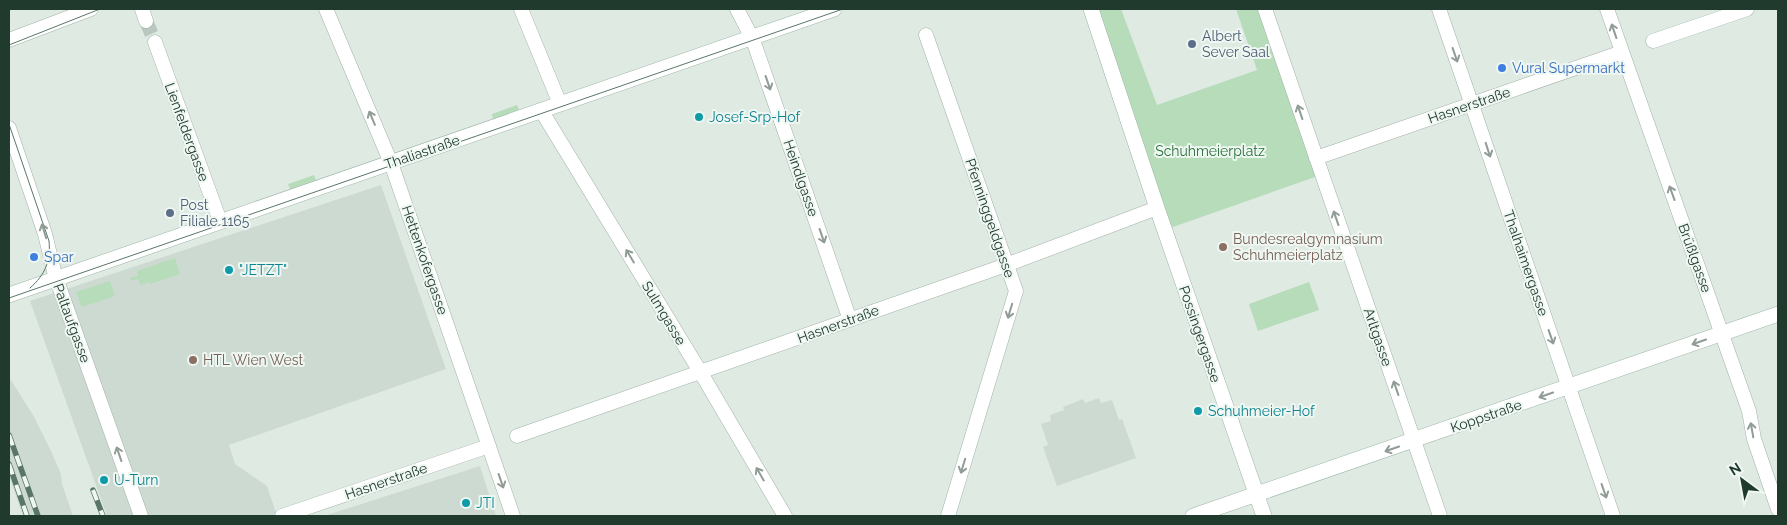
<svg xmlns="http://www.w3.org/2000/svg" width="1787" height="525" viewBox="0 0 1787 525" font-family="Raleway,sans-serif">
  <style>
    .built { fill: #cddad2 }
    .green { fill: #b7dcba }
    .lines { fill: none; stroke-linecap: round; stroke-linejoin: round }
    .street-tunnel { stroke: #b9c7bf; stroke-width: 14; stroke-dasharray: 14 7; stroke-linecap: butt }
    .street-casing { stroke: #a2b2a9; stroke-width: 15 }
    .secondary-casing { stroke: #9eb6a9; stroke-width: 16 }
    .street { stroke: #fff; stroke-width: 14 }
    .secondary { stroke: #fff; stroke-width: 15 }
    .tram { stroke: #5a7669; stroke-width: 1 }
    .rail-casing { stroke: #5a7669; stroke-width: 5.5 }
    .rail { stroke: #eff7f2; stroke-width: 4; stroke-dasharray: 11; stroke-linecap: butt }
    .oneway { stroke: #909c96 }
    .service-dot { fill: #5c6f8a; stroke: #eff7f2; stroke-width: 2 }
    .shop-dot { fill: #3f7fe0; stroke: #eff7f2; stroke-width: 2 }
    .culture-dot { fill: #0f9aa8; stroke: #eff7f2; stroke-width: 2 }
    .education-dot { fill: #8d6e63; stroke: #eff7f2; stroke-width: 2 }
    .labels { text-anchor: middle; stroke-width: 4; stroke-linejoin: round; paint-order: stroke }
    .service-label { font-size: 14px; fill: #4e5e75; stroke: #eff7f2; text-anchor: start }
    .shop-label { font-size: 14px; fill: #366cbe; stroke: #eff7f2; text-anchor: start }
    .street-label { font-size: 14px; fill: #203a2e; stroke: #eff7f2 }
    .culture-label { font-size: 14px; fill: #0d838f; stroke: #eff7f2; text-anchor: start }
    .park-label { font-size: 14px; fill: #2a7139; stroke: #eff7f2 }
    .education-label { font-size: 14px; fill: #785e54; stroke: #eff7f2; text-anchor: start }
  </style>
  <rect width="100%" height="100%" fill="#dfeae3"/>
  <!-- built -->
  <path class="built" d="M 381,185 L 446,369 L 229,445 L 235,464 L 267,486 L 277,516 L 107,516 L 30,301 Z
    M 9,377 L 33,415 L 51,451 L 61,474 L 62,484 L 73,516 L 23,516 L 9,476 Z
    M 1099,398 L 1101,403 L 1112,400 L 1119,420 L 1122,419 L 1136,458 L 1057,486 L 1043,447 L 1048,445 L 1041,424 L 1051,421 L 1050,415 L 1064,410 L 1063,407 L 1083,399 L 1085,403 Z
    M 480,466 L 496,516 L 324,516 Z"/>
  <!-- green -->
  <path class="green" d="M 1091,9 L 1121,9 L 1157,105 L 1257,70 L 1236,9 L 1265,9 L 1316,158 L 1315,177 L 1173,227 L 1157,208 Z
    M 517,105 L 519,110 L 493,119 L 492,114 Z
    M 314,175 L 316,180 L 290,189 L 288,184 Z
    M 175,258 L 180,274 L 150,284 L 149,282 L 141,285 L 138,279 L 131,281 L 130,278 L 138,276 L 137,271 Z
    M 110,281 L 115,296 L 82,307 L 76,292 Z
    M 1309,282 L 1319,310 L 1258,331 L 1249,304 Z"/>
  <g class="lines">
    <!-- street-tunnel -->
    <path class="street-tunnel" d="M 146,21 L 155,42"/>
    <!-- street casing -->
    <g class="street-casing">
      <path id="street" d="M 142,9 L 146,21
        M 326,9 L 391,163 L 513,516
        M 521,9 L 560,104
        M 737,9 L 753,40 L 850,320
        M 1265,9 L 1440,516
        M 1439,9 L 1613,516
        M 1607,9 L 1749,411 L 1754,439 L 1778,509
        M 926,35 L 1016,291 L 948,516
        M 9,40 L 91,9
        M 1653,41 L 1747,9
        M 155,42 L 220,221
        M 541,110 L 701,373 L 785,516
        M 9,128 L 45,234 L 55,275 L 141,516
        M 1316,158 L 1622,52
        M 517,436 L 1006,265 L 1157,208
        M 282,516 L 489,446"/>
    </g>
    <!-- secondary casing -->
    <g class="secondary-casing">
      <path id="secondary" d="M 1091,9 L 1157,208 L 1264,516
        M 9,295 L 834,9
        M 1193,516 L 1778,314"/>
    </g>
    <!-- street -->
    <use href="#street" class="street"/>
    <!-- secondary -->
    <use href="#secondary" class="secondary"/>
    <!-- tram -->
    <path class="tram" d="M 9,45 L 100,9
      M 9,124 L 49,241 C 51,261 45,275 30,288
      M 9,298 L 843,9"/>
    <!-- rail casing -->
    <g class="rail-casing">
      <path id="rail" d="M 9,435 L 38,516
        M 9,464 L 27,516
        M 93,490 L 103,516"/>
    </g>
    <!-- rail -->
    <use href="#rail" class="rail"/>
  </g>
  <!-- one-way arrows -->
  <defs><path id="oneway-shaft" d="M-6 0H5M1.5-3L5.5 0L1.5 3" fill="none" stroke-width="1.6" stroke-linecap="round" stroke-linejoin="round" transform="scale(1.25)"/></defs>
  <g class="oneway">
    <use href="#oneway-shaft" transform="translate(1614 31) rotate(-109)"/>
    <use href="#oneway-shaft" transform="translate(1455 55) rotate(71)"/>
    <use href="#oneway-shaft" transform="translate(768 83) rotate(71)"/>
    <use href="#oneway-shaft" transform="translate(1300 112) rotate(-109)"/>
    <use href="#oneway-shaft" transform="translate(372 118) rotate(-113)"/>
    <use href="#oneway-shaft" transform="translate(1488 150) rotate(72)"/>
    <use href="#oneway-shaft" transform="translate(1672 193) rotate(-110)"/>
    <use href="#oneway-shaft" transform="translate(1336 218) rotate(-109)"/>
    <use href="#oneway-shaft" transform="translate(44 231) rotate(-107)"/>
    <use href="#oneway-shaft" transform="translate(822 236) rotate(71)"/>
    <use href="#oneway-shaft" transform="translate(630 256) rotate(-121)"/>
    <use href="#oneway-shaft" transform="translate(1010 311) rotate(107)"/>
    <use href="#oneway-shaft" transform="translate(1551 337) rotate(71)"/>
    <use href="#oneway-shaft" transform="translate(1699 342) rotate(161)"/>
    <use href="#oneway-shaft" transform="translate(1396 388) rotate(-109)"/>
    <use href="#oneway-shaft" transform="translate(1546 395) rotate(161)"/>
    <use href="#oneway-shaft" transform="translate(1752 430) rotate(-100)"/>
    <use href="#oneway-shaft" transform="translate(1392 449) rotate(161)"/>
    <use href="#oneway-shaft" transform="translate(119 454) rotate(-109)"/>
    <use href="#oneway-shaft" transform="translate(963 466) rotate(107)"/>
    <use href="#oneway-shaft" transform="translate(760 474) rotate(-120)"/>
    <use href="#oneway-shaft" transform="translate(501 481) rotate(71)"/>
    <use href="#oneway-shaft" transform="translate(1604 491) rotate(71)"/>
  </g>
  <!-- markers -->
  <g class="service-dot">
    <circle cx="1192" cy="44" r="5"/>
    <circle cx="170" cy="213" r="5"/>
  </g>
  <g class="shop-dot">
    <circle cx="1502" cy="68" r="5"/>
    <circle cx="34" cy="257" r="5"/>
  </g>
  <g class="culture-dot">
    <circle cx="699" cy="117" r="5"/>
    <circle cx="229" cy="270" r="5"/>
    <circle cx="1198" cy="411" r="5"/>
    <circle cx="104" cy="480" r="5"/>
    <circle cx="466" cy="503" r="5"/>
  </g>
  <g class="education-dot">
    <circle cx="1223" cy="247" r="5"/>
    <circle cx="193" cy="360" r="5"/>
  </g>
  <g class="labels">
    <!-- service labels -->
    <g class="service-label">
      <text x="1202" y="41">Albert<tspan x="1202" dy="16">Sever Saal</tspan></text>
      <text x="180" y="210">Post<tspan x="180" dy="16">Filiale 1165</tspan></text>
    </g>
    <!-- shop labels -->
    <g class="shop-label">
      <text x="1512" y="73">Vural Supermarkt</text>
      <text x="44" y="262">Spar</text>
    </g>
    <!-- street labels -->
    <g class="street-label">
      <text transform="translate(1469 105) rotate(-19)" y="5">Hasnerstraße</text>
      <text transform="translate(187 132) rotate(70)" y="5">Lienfeldergasse</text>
      <text transform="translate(422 152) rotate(-19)" y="5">Thaliastraße</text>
      <text transform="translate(801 178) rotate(71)" y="5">Heindlgasse</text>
      <text transform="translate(990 218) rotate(71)" y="5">Pfenninggeldgasse</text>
      <text transform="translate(1695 258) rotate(70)" y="5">Brüßlgasse</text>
      <text transform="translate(425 260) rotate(71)" y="5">Hettenkofergasse</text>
      <text transform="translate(1526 263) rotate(71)" y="5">Thalhaimergasse</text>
      <text transform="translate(664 313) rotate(59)" y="5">Sulmgasse</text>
      <text transform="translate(72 323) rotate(70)" y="5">Paltaufgasse</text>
      <text transform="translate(838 324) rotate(-20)" y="5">Hasnerstraße</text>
      <text transform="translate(1200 334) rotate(71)" y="5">Possingergasse</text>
      <text transform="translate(1378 337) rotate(71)" y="5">Arltgasse</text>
      <text transform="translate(1486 416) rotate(-19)" y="5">Koppstraße</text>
      <text transform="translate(386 481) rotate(-19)" y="5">Hasnerstraße</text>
    </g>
    <!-- culture labels -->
    <g class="culture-label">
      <text x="709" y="122">Josef-Srp-Hof</text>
      <text x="239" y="275">"JETZT"</text>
      <text x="1208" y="416">Schuhmeier-Hof</text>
      <text x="114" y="485">U-Turn</text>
      <text x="476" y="508">JTI</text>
    </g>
    <!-- park labels -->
    <g class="park-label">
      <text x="1210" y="156">Schuhmeierplatz</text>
    </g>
    <!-- education labels -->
    <g class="education-label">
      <text x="1233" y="244">Bundesrealgymnasium<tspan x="1233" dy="16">Schuhmeierplatz</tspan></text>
      <text x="203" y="365">HTL Wien West</text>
    </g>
  </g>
  <!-- border -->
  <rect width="1787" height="525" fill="none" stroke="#203a2e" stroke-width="20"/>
  <!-- north arrow -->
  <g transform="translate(1742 480) rotate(328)" stroke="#eff7f2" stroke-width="4" paint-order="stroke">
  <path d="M0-4L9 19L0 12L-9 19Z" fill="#203a2e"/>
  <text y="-8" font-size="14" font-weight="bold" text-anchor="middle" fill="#203a2e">N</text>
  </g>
</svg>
